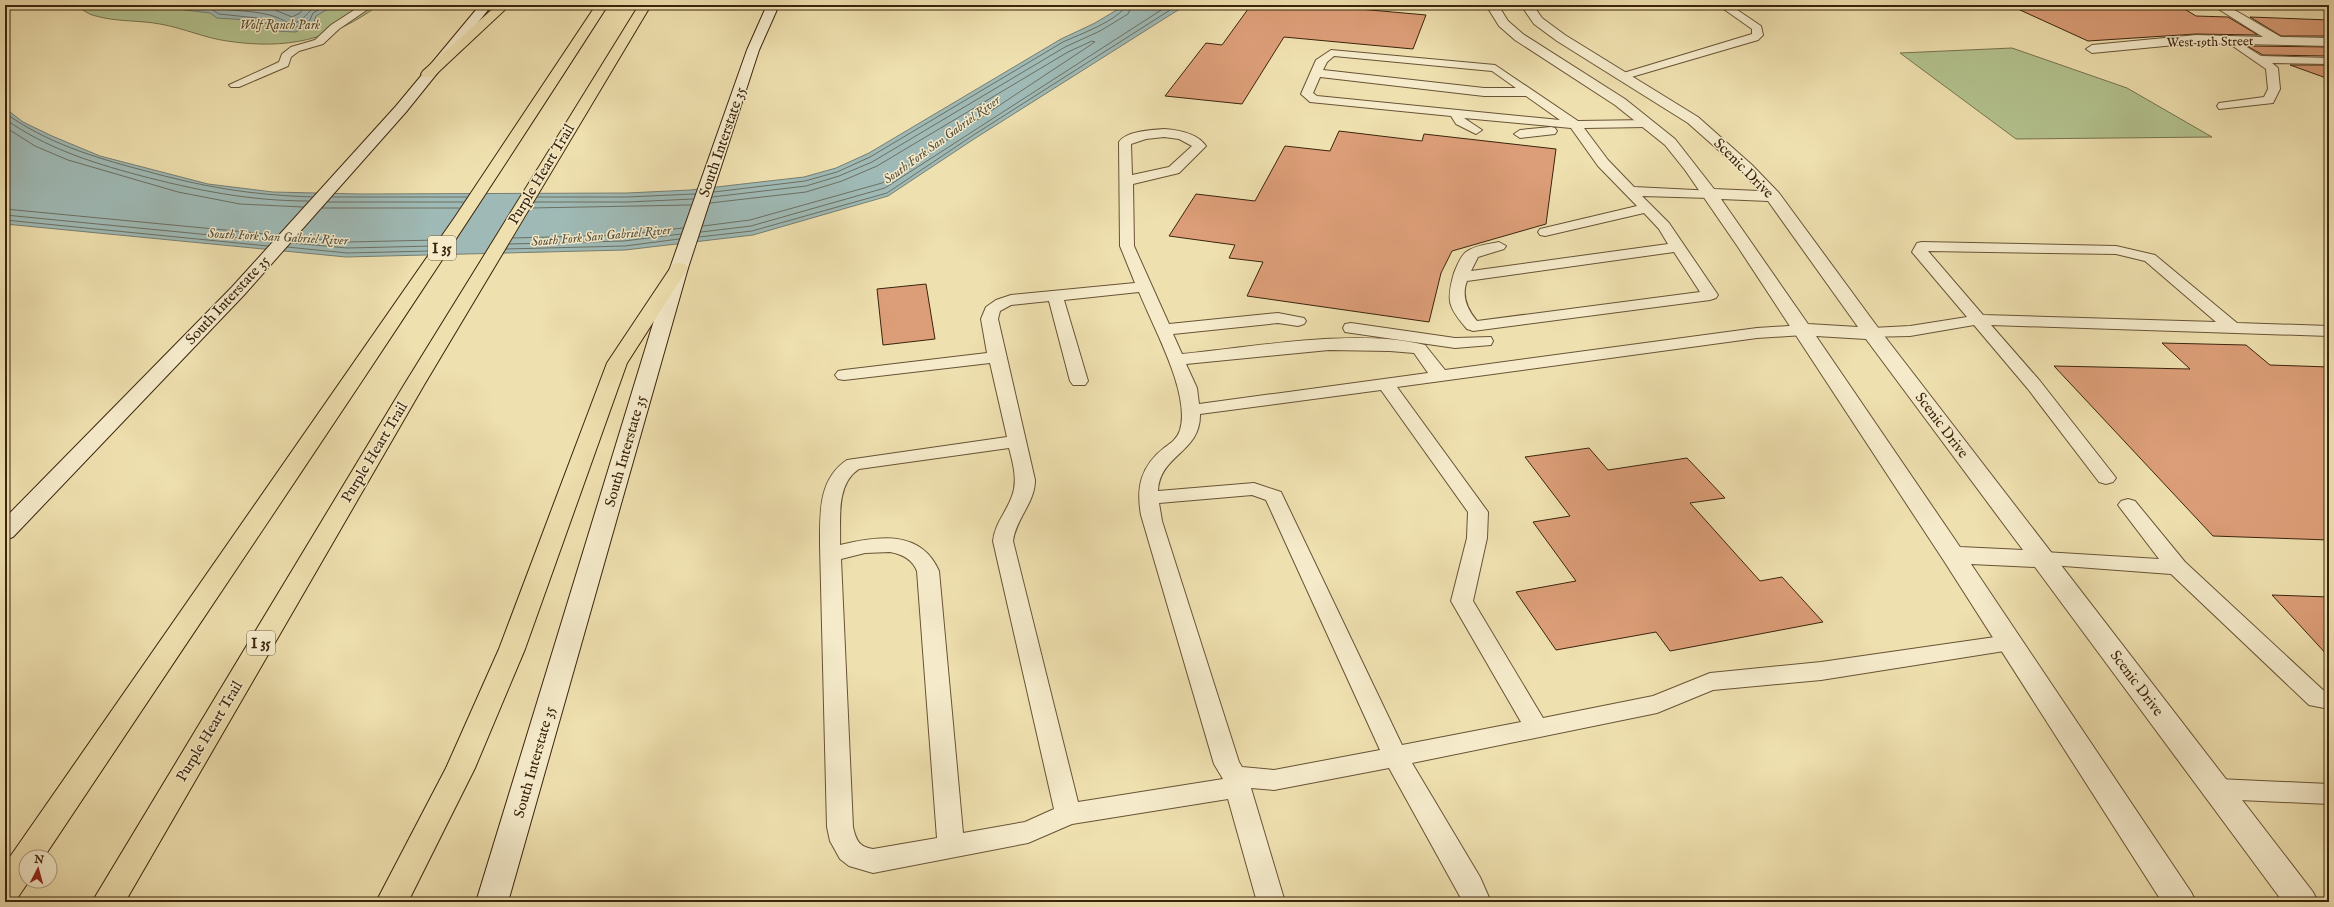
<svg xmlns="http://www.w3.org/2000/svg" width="2334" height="907" viewBox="0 0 2334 907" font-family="'IM FELL English',serif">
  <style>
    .green { fill: #b3c38f; stroke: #77744e }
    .water { fill: #9fbab6; stroke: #777e72 }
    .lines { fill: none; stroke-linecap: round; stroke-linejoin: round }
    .shore { stroke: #6d6f61; stroke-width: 1 }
    .building { fill: #dc9e78; stroke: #3b240c }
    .service-casing { stroke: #685335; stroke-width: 2 }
    .minor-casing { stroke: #685335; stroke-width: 2 }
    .tertiary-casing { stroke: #685335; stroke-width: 2 }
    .secondary-casing { stroke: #3b240c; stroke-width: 2 }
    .motorway-casing { stroke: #3b240c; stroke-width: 2 }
    .service { fill: #f5ebcb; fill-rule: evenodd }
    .minor { fill: #f5ebcb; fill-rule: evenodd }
    .tertiary { fill: #f5ebcb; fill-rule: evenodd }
    .secondary { fill: #f5ebcb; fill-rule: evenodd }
    .motorway { fill: #efe0af; fill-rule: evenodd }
    .labels { text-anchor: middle; stroke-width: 3; stroke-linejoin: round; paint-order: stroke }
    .far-park-label { font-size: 13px; font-style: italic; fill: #594c2d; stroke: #f5ebcb }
    .far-street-label { font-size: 13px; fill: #3b240c; stroke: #f5ebcb }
    .far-water-label { font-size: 13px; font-style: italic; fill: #59513f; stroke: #f5ebcb }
    .shield { fill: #f5ebcb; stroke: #736045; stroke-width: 1 }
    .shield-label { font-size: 14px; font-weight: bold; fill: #3b240c }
    .street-label { font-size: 15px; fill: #3b240c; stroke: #f5ebcb }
  </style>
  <rect width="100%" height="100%" fill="#efe0af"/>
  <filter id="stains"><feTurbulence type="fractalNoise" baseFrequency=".005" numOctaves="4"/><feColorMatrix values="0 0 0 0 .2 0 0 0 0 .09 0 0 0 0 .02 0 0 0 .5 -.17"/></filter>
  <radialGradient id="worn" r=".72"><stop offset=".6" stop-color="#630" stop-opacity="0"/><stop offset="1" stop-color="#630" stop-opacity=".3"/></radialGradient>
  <!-- green -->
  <path class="green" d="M 75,5 L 379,5 C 331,40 287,50 227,41 C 205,38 183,28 160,24 C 139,20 117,22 96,16 C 89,15 82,9 75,5 Z
    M 2012,48 L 2127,88 L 2212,137 L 2016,139 L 1900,53 Z"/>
  <!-- water -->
  <path class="water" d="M 176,5 L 335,5 L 316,16 L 313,25 L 295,32 L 274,31 L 277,26 L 249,20 L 217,18 L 210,13 L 185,10 Z
    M 1125,5 L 1186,5 L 974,139 L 888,196 L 753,235 L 625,250 L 346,257 L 5,224 L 5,108 L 23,122 L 52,136 L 100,156 L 208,184 L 273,192 L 360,194 L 627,193 L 690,190 L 804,177 L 836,168 L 869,153 L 1061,39 L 1095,23 Z"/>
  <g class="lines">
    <!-- shore -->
    <path class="shore" d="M 184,5 L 211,9 L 219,14 L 267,19 L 278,23 L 282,27 L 294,28 L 309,22 L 313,13 L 327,5
      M 215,5 L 221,9 C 239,11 259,11 276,17 C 282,19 287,24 293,23 C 304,22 308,10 317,5
      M 248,5 L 270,8 L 292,17 L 300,13 L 305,5
      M 5,113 C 47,143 93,157 142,170 C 203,187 250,195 313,197
      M 5,119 C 46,148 90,162 138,175 C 195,190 249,201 308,201
      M 5,127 L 35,146 L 68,160 L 178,192 L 240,204 L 303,207
      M 714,192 L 805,181 L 837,172 L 870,157 L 1063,42 C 1078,35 1120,20 1126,5
      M 332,197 L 467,197
      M 537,197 L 627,197 L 695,194
      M 712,197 L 806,186 L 839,176 L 872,162 L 1065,47 L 1100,31 L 1128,14 L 1132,5
      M 328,202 L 463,202
      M 534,202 L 628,202 L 693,199
      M 322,208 L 459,208
      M 531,208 L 691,205
      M 5,209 L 277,235
      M 5,215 L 272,241
      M 5,220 L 268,246
      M 703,226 L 750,220 L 882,183 L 1095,42 L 1092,41 L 1068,52 L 877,166 L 842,181 L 806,192 L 710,203
      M 701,232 L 751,226 L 885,188 L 1169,5
      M 297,237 L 347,242 L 438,240
      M 699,237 L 752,231 L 887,193 L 972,136 L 1178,5
      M 513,238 L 624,235 L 683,228
      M 292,243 L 347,248 L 434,246
      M 509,244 L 624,241 L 681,234
      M 287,247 L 347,253 L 430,251
      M 506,249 L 625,246 L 679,239"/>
  </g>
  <!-- building -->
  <path class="building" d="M 1251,5 L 1314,5 L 1426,15 L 1413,49 L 1284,37 L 1242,104 L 1165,96 L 1206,43 L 1222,45 Z
    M 2009,5 L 2178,5 L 2196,16 L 2228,17 L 2258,35 L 2196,34 L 2088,41 Z
    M 2250,17 L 2329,20 L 2329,36 L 2281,36 Z
    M 2247,46 L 2329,47 L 2329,56 L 2263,55 Z
    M 2290,65 L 2329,65 L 2329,79 Z
    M 1339,131 L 1422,141 L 1424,134 L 1556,149 L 1546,224 L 1452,251 L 1441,273 L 1429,322 L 1247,296 L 1263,262 L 1229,258 L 1235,245 L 1169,236 L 1196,194 L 1255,201 L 1285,146 L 1330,151 Z
    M 926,284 L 935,339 L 883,345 L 877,289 Z
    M 2162,343 L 2246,345 L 2270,365 L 2329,367 L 2329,540 L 2213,536 L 2054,366 L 2190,369 Z
    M 1589,448 L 1608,470 L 1687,458 L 1725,498 L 1690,503 L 1760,581 L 1782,577 L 1823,622 L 1670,651 L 1656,632 L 1556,650 L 1516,592 L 1576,581 L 1533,522 L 1570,516 L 1525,457 Z
    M 2272,595 L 2329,597 L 2329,657 Z"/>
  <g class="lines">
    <!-- service casing -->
    <g class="service-casing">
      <path id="service" d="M 362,5 L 374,5 L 339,29 L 323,44 L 299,51 L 291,57 L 288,66 L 239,87 L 231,87 L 229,85 L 279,62 L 282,54 L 291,47 L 315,40 L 331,25 Z
        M 1718,5 L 1730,5 L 1761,26 L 1763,35 L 1758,40 L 1628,78 L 1620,78 L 1618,76 L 1620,74 L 1752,34 L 1752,29 Z
        M 2231,37 L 2261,56 L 2329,58 L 2329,64 L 2272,63 L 2278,68 L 2280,89 L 2273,103 L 2219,109 L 2217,106 L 2219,103 L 2264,97 L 2268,89 L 2266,69 L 2227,42 L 2226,40 Z
        M 1331,50 L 1495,65 L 1578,121 L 1650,120 L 1652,123 L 1650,126 L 1646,127 L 1584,128 L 1608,160 L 1634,187 L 1715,191 L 1717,194 L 1715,197 L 1710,198 L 1642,196 L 1669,223 L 1718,295 L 1716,298 L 1710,300 L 1473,331 L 1467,329 C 1448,307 1446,301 1454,273 C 1457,266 1460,257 1466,252 C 1475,245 1489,244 1499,242 L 1506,246 L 1504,249 L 1478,257 L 1471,271 L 1668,244 L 1659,229 L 1644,213 L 1545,236 L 1540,235 L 1538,232 L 1540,229 L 1637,206 L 1598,166 L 1571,128 L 1464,118 L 1482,130 L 1476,134 L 1456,124 L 1451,116 L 1310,102 L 1301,94 L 1316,60 ZM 1334,56 L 1492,71 L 1516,88 L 1484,88 L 1323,70 L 1327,62 ZM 1320,77 L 1484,96 L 1526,96 L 1560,120 L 1317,96 L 1313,93 ZM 1674,252 L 1700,292 L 1477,321 C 1467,309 1461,296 1467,281 Z
        M 1551,127 L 1555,128 L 1557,131 L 1555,134 L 1520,138 L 1514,134 L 1520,130 Z
        M 1164,129 C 1179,130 1197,133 1206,146 L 1179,173 L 1133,184 L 1134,246 L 1169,324 L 1278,313 L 1304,318 L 1306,321 L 1304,324 L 1298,326 L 1278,323 L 1173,334 L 1182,354 C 1253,347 1356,328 1425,345 L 1445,370 L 1757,328 L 1803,325 L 1809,326 L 1811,330 L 1809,334 L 1803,335 L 1757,338 L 1397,387 L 1488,512 L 1487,538 L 1473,601 L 1543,718 L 1653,696 L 1710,673 L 1821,662 L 2009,635 L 2017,637 L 2020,643 L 2017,649 L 1821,680 L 1713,690 L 1657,713 L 1412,763 L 1480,877 L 1491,902 L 1463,902 L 1389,768 L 1274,790 L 1251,788 L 1285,902 L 1257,902 L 1228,799 L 1072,824 L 1028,843 L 873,873 L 849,866 L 840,859 L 830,841 L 827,827 L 820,545 C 820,514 818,479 847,460 L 1007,437 L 990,363 L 844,380 L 838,379 L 835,375 L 838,371 L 844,370 L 987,353 L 981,319 L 986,307 L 996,300 L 1011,295 L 1135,283 L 1120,246 L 1119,142 C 1126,131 1152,130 1164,129 ZM 1164,137 L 1179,139 L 1192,146 L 1169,167 L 1132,175 L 1131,144 L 1146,139 ZM 1139,292 C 1153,327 1191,394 1180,430 C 1177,439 1171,443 1164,448 C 1141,466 1136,487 1141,515 L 1214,764 L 1223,779 L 1078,802 L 1013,541 C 1016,518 1035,503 1035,480 L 998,319 L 1000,311 L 1011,305 L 1049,301 L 1070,381 L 1073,385 L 1085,385 L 1088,381 L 1064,300 ZM 1329,350 L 1390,351 L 1414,353 L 1428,373 L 1199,404 L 1197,388 L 1186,364 ZM 1381,390 L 1468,512 L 1467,538 L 1451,601 L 1521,722 L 1402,745 L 1281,492 L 1254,483 L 1158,491 C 1159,455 1201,453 1200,414 ZM 1009,448 C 1013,463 1018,481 1012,496 C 1006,513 995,523 993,541 L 1054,809 L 1025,822 L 963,833 L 939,571 C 921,529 877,536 840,545 C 841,520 835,485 859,469 ZM 1252,495 L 1266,500 L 1380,750 L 1274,770 L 1242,767 L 1239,762 L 1162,521 L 1159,503 ZM 890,552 C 902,554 912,559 917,571 L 937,838 L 873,849 C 859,847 856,840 853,827 L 841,559 L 865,553 Z
        M 1922,242 L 2116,246 L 2155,255 L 2237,323 L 2329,326 L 2329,336 L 1991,325 L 2040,381 L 2113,474 L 2116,478 L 2113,482 L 2106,484 L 2099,482 L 2028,389 L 1974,325 L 1910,336 L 1866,337 L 1864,333 L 1866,329 L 1872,328 L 1910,326 L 1967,317 L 1912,252 L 1917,243 ZM 1928,251 L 2116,254 L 2145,261 L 2216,322 L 1983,315 Z
        M 1351,323 L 1455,338 L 1491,337 L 1493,341 L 1491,345 L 1455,348 L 1345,332 L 1343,328 L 1345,324 Z
        M 2128,499 L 2135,501 L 2185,562 L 2323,690 L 2329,691 L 2329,709 L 2309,705 L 2171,574 L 2037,564 L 2033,559 L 2037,554 L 2044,552 L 2159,559 L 2118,505 L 2121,501 Z
        M 2218,779 L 2329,784 L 2329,804 L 2218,799 L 2209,796 L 2205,789 L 2209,782 Z"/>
    </g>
    <!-- minor casing -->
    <g class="minor-casing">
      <path id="minor" d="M 2212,5 L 2226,5 L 2281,37 L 2329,38 L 2329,46 L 2196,43 L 2092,53 L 2086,49 L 2092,45 L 2196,35 L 2263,37 Z"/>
    </g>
    <!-- tertiary casing -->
    <g class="tertiary-casing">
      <path id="tertiary" d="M 1486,5 L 1498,5 L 1508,21 L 1523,34 L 1625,99 L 1675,139 L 1714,189 L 1759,191 L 1742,171 L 1688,123 L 1557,41 L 1534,24 L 1521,5 L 1533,5 L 1542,18 L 1565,35 L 1698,117 L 1752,165 L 1779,193 L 1879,329 L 2313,892 L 2318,902 L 2283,902 L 2035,567 L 1971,564 L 2191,892 L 2196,902 L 2162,902 L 1944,561 L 1738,247 L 1685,170 L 1665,145 L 1615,105 L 1515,40 L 1499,26 ZM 1721,199 L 1768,201 L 1858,327 L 1808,324 ZM 1816,336 L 1866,339 L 2023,550 L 1960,547 Z"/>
    </g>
    <!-- secondary casing -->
    <g class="secondary-casing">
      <path id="secondary" d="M 480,5 L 492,5 L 406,112 L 244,295 L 13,537 L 5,540 L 5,518 L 232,287 L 396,106 Z
        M 767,5 L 779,5 L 759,50 L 688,268 L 508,902 L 476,902 L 670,268 L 747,50 Z"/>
    </g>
    <!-- motorway casing -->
    <g class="motorway-casing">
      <path id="motorway" d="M 497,5 L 510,5 L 433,77 L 423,77 L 421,74 L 423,71 Z
        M 596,5 L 608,5 C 424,292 233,573 44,857 L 26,857 L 26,881 L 29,881 L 16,900 L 5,902 L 5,864 L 455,217 Z
        M 639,5 L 651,5 L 424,385 L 125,902 L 92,902 L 404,385 Z
        M 679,263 L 685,264 L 688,268 L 627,363 L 525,649 L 475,768 L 408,902 L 376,902 L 446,768 L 499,649 L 607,363 L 673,264 Z"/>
    </g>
    <!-- service -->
    <use href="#service" class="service"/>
    <!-- minor -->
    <use href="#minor" class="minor"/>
    <!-- tertiary -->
    <use href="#tertiary" class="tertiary"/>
    <!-- secondary -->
    <use href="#secondary" class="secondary"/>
    <!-- motorway -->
    <use href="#motorway" class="motorway"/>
  </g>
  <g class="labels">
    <!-- far-park labels -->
    <g class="far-park-label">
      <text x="280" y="29">Wolf Ranch Park</text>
    </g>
    <!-- far-street labels -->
    <g class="far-street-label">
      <text transform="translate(2210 41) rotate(-1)" y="5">West 19th Street</text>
    </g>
    <!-- far-water labels -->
    <g class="far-water-label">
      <text transform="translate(941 139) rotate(-36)" y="5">South Fork San Gabriel River</text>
      <text transform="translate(601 235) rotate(-5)" y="5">South Fork San Gabriel River</text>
      <text transform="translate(278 236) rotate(3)" y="5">South Fork San Gabriel River</text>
    </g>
    <!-- shield labels -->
    <g class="shield">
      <rect x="428" y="236" width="28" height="24" rx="3"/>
      <rect x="247" y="631" width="28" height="24" rx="3"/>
    </g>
    <g class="shield-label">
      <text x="442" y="253">I 35</text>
      <text x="261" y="648">I 35</text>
    </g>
    <!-- street labels -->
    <g class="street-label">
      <text transform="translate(722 142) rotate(-71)" y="5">South Interstate 35</text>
      <text transform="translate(1744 168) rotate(45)" y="5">Scenic Drive</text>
      <text transform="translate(541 174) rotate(-59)" y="5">Purple Heart Trail</text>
      <text transform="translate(227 300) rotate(-47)" y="5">South Interstate 35</text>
      <text transform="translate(1942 425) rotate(53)" y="5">Scenic Drive</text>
      <text transform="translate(625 451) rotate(-74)" y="5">South Interstate 35</text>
      <text transform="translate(374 452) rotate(-59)" y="5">Purple Heart Trail</text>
      <text transform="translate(2137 683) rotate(53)" y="5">Scenic Drive</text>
      <text transform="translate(209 731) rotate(-59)" y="5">Purple Heart Trail</text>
      <text transform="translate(534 762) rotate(-74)" y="5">South Interstate 35</text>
    </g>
  </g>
  <!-- margin -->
  <rect width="2334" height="907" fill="none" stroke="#efe0af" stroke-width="20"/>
  <rect x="6" y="6" width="2322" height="895" fill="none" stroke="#3b240c" stroke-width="2"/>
  <rect x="10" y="10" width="2314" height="887" fill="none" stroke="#3b240c"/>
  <!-- north arrow -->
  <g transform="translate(38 869) rotate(6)"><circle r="19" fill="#f5ebcb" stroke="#ab9b7f"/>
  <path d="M0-3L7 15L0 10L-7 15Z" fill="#8f2418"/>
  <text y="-6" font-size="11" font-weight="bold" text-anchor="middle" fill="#3b240c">N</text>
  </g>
  <rect width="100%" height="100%" filter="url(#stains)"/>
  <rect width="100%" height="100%" fill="url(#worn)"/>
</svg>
